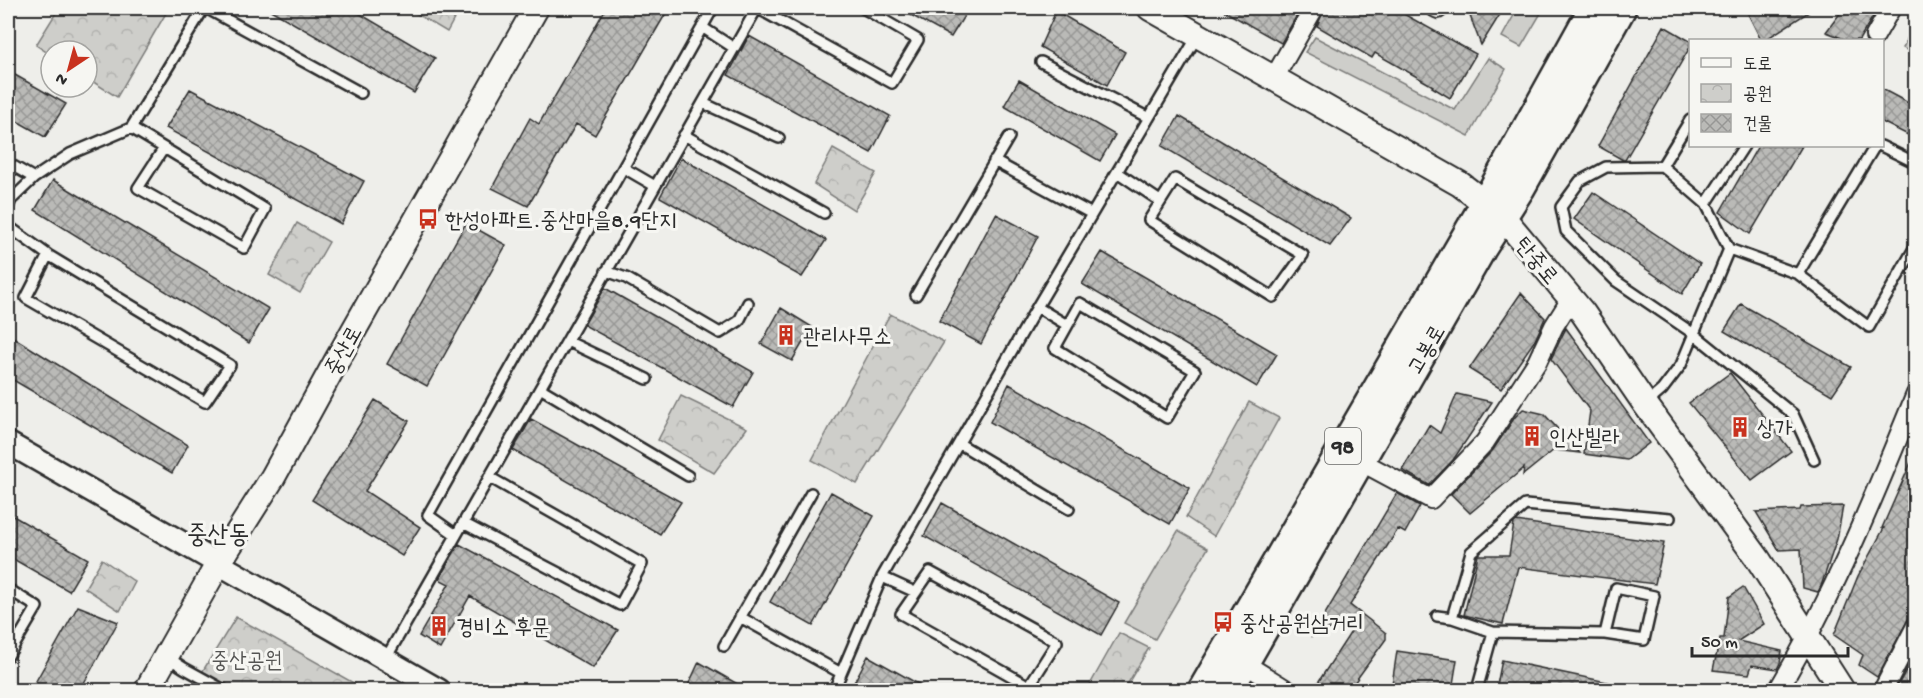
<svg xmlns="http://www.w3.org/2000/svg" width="1923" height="698" viewBox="0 0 1923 698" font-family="'Gochi Hand','Poor Story',sans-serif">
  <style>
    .grass { fill: #cececa; stroke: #7c7c7a; stroke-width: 1.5 }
    .park { fill: url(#park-crowns); stroke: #7c7c7a; stroke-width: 1.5 }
    .building { fill: url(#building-cross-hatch); stroke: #2b2b2b; stroke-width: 1.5 }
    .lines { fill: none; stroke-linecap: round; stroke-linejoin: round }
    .service-casing { stroke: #2b2b2b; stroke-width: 14 }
    .minor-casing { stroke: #2b2b2b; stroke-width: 22 }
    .tertiary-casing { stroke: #2b2b2b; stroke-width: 26 }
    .secondary-casing { stroke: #2b2b2b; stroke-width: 28 }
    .primary-casing { stroke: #2b2b2b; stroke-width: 32 }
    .service { stroke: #f6f6f2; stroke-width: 9 }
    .minor { stroke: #f6f6f2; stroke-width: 18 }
    .tertiary { stroke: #f6f6f2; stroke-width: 21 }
    .secondary { stroke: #f6f6f2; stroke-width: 24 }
    .primary { stroke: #f6f6f2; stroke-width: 27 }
    .labels { text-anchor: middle; stroke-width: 6; stroke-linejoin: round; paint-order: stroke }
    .shield { fill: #f6f6f2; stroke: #686867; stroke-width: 1.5 }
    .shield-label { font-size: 21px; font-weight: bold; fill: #2b2b2b }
    .poi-label { font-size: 22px; fill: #2b2b2b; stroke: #f6f6f2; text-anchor: start }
    .street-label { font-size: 22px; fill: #2b2b2b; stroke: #f6f6f2 }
    .park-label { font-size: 22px; fill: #545453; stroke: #f6f6f2 }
    .quarter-label { font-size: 26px; fill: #2b2b2b; stroke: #f6f6f2 }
  </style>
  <defs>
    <pattern id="park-crowns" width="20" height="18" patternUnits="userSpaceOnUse" patternTransform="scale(1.5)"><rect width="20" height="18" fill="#cececa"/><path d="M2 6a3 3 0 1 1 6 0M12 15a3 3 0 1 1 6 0" fill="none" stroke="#b1b1ae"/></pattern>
    <pattern id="building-cross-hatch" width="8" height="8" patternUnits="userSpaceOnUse" patternTransform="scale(1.5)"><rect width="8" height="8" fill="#babab7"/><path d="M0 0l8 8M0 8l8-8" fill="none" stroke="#979795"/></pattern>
  </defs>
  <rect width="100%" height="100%" fill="#eeeeea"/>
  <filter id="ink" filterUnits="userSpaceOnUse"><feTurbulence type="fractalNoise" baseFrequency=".0167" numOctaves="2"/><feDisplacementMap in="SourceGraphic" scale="12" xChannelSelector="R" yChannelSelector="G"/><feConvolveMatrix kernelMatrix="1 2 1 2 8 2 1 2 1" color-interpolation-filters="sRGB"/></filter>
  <g filter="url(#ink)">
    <!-- grass -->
    <path class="grass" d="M 1518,8 L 1544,8 L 1521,47 L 1502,37 Z
      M 1315,37 L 1455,110 L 1488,58 L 1506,69 L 1469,136 L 1305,52 Z
      M 1178,531 L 1208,548 L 1155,639 L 1124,623 Z"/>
    <!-- park -->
    <path class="park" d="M 59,8 L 169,8 L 117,97 L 87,78 L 87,51 L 51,51 L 51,55 L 36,45 Z
      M 407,8 L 460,8 L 447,32 Z
      M 1915,22 L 1915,55 L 1903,48 Z
      M 833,149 L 876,173 L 854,210 L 814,184 Z
      M 297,223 L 329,242 L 300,293 L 269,275 Z
      M 890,314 L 944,342 L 857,484 L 812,460 Z
      M 681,396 L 747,428 L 714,473 L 658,440 Z
      M 1249,402 L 1279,418 L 1214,536 L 1186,517 Z
      M 102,559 L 135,582 L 120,611 L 85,588 Z
      M 236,617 L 366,690 L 191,690 Z
      M 1119,633 L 1149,648 L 1124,690 L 1087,690 Z"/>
    <!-- building -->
    <path class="building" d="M 267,8 L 350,8 L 435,58 L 414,93 Z
      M 606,8 L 669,8 L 595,135 L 576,124 L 528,206 L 492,188 L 530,118 L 539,124 Z
      M 898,8 L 969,8 L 951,37 Z
      M 1219,8 L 1301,8 L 1281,43 Z
      M 1325,8 L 1393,8 L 1476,54 L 1450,98 L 1432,87 L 1433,86 L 1375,53 L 1372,58 L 1317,26 Z
      M 1467,8 L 1504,8 L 1481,45 Z
      M 1745,8 L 1815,8 L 1765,40 L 1761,40 Z
      M 1844,8 L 1878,8 L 1859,40 L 1847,40 L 1826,32 Z
      M 1056,11 L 1125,52 L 1107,85 L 1040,47 Z
      M 1664,26 L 1690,41 L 1690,47 L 1625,160 L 1623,160 L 1598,146 Z
      M 749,36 L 890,116 L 871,153 L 728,75 Z
      M 8,71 L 66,104 L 45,137 L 8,116 Z
      M 1019,80 L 1115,135 L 1100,161 L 1004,106 Z
      M 190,89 L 364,181 L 341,224 L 166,128 Z
      M 1882,89 L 1916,107 L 1916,139 L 1882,122 Z
      M 1179,116 L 1351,218 L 1330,246 L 1162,146 Z
      M 1758,146 L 1802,146 L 1750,234 L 1720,212 Z
      M 681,158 L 826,240 L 802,277 L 660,197 Z
      M 53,180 L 269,309 L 249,343 L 35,210 Z
      M 1593,192 L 1700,264 L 1682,294 L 1574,219 Z
      M 996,214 L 1038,236 L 981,344 L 939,321 Z
      M 466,223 L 506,245 L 427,386 L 387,364 Z
      M 1102,252 L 1277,354 L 1257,387 L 1082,284 Z
      M 605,288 L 753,372 L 733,407 L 584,325 Z
      M 1521,293 L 1545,318 L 1535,340 L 1501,389 L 1469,369 Z
      M 1741,304 L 1851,367 L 1832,395 L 1724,331 Z
      M 781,308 L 812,327 L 792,361 L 761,344 Z
      M 1566,328 L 1649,443 L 1627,460 L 1584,454 L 1590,411 L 1551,359 Z
      M 8,334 L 188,445 L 172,473 L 8,377 Z
      M 1730,373 L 1791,451 L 1752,480 L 1689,403 Z
      M 1009,384 L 1190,488 L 1170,524 L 990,422 Z
      M 1457,394 L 1492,402 L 1453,460 L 1429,485 L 1402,470 L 1429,425 L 1440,433 Z
      M 375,400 L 409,421 L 365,491 L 420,527 L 402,556 L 312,500 Z
      M 1523,409 L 1544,414 L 1580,453 L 1554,450 L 1523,475 L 1524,468 L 1470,513 L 1451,494 L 1493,450 L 1515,417 Z
      M 531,419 L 681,502 L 660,534 L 513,450 Z
      M 1916,451 L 1916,605 L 1877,677 L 1859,665 L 1863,655 L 1834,635 L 1858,576 L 1884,528 L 1882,528 Z
      M 831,492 L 874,516 L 813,626 L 770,602 Z
      M 1397,493 L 1420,506 L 1405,533 L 1398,529 L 1350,605 L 1386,633 L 1386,639 L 1349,690 L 1313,690 L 1360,618 L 1312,636 Z
      M 942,503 L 1119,603 L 1101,635 L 924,536 Z
      M 1843,506 L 1837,539 L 1821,586 L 1818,592 L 1803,588 L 1801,549 L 1779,550 L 1756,512 L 1800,510 L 1801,507 Z
      M 8,513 L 88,559 L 69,591 L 8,556 Z
      M 1516,521 L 1664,543 L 1655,584 L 1518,567 L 1503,624 L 1464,615 L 1478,555 L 1509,555 L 1514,523 Z
      M 459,544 L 618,630 L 593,668 L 470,596 L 440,649 L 419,636 L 449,584 L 439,579 Z
      M 1743,587 L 1764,624 L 1738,641 L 1782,651 L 1780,663 L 1777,669 L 1752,665 L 1749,674 L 1713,670 L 1720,638 L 1724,638 L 1729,597 Z
      M 78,606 L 118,622 L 80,690 L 31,690 Z
      M 1397,651 L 1457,660 L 1452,690 L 1437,690 L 1392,684 Z
      M 868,656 L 929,690 L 850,690 Z
      M 1502,660 L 1612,683 L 1612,690 L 1496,690 Z
      M 699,662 L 748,690 L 686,690 Z
      M 1910,663 L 1916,667 L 1916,690 L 1905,690 L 1897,687 Z"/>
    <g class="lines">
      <!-- service casing -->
      <g class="service-casing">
        <path id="service" d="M 206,8 L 361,93
          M 757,8 L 892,83 L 918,40 L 863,8
          M 702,27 L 734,48
          M 1041,62 L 1149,118
          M 703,103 L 779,138
          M 131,128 L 265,209 L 244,248 L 138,188 L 164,148
          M 684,135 L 824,213
          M 1881,146 L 1916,163
          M 994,161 L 1092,214
          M 8,163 L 34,178
          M 1662,166 L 1690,120
          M 624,168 L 655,186
          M 1117,172 L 1160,201
          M 1175,179 L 1303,255 L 1273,297 L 1149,220 Z
          M 1706,204 L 1744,146
          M 8,207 L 11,200 L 34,178 L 70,154 L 131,128 L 204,8
          M 8,226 L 48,255 L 230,365 L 205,402 L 26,298 L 48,255
          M 606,271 L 626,278 L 720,333 L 739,321 L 748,303
          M 1798,274 L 1875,146
          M 916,295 L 1009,137
          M 1080,303 L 1195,371 L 1167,418 L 1055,348 Z
          M 1037,307 L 1067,325
          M 567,341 L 647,379
          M 540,388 L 688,476
          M 1647,403 L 1662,390 L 1681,365 L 1729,249
          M 960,444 L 1069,509
          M 1814,460 L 1793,414 L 1694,334 L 1616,281 L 1566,231 L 1561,207 L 1580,181 L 1606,167 L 1662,166 L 1706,204 L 1729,249 L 1798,274 L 1869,327 L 1916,245
          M 463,523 L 620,605 L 642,564 L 489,477
          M 456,535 L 428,515 L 713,8
          M 930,572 L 1057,642 L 1029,686 L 901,614 Z
          M 882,577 L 915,592
          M 8,589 L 37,607 L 8,656
          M 1437,616 L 1452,618 L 1493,632 L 1605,634 L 1644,640 L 1654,596 L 1616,588 L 1605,634
          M 740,617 L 841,673
          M 1452,618 L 1471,552 L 1525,505 L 1670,518
          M 724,646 L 811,493
          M 167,657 L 184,668 L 224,690
          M 385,660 L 757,8
          M 834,690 L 882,577 L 1037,307 L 1198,35
          M 1477,690 L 1493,632"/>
      </g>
      <!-- minor casing -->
      <g class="minor-casing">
        <path id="minor" d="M 1436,8 L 1438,9 L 1439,8
          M 1875,36 L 1891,8
          M 1274,78 L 1314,8
          M 1360,461 L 1431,499 L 1485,442 L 1537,362 L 1554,326 L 1571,299
          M 1245,664 L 1287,690
          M 1778,690 C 1833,597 1875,495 1916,394
          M 1883,690 L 1916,626"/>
      </g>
      <!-- tertiary casing -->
      <g class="tertiary-casing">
        <path id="tertiary" d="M 8,443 L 439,690"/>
      </g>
      <!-- secondary casing -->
      <g class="secondary-casing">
        <path id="secondary" d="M 1150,8 L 1460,184 L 1502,216 L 1583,313 L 1645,404 L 1758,559 L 1842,690
          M 147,690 L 218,564 L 273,477 L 337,360 L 536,8"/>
      </g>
      <!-- primary casing -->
      <g class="primary-casing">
        <path id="primary" d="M 1202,690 L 1485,203 L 1593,8
          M 1229,690 L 1482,249 L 1521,188 L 1622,8"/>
      </g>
      <!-- service -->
      <use href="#service" class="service"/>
      <!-- minor -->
      <use href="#minor" class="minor"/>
      <!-- tertiary -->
      <use href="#tertiary" class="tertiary"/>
      <!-- secondary -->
      <use href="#secondary" class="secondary"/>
      <!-- primary -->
      <use href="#primary" class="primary"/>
    </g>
  </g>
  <!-- icons -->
  <defs>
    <g id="bus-bare" transform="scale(1.62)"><path d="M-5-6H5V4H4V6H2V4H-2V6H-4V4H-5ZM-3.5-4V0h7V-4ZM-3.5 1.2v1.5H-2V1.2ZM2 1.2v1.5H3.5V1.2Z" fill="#c8321e" stroke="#f6f6f2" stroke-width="2.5" paint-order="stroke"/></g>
    <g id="building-bare" transform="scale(1.62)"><path d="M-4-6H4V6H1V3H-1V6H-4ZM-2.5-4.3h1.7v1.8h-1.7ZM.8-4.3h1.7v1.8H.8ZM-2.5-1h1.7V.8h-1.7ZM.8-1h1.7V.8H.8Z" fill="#c8321e" stroke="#f6f6f2" stroke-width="2.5" paint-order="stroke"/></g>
  </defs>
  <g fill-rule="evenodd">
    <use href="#bus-bare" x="428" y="219"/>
    <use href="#building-bare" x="786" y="335"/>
    <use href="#building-bare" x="1740" y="427"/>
    <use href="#building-bare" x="1532" y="436"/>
    <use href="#bus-bare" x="1223" y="622"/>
    <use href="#building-bare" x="439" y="626"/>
  </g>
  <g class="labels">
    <!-- shield labels -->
    <rect class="shield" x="1325" y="428" width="36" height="36" rx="4.5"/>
    <g class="shield-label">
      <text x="1343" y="453">98</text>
    </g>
    <!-- poi labels -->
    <g class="poi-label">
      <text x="445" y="227">한성아파트.중산마을8.9단지</text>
      <text x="803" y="343">관리사무소</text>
      <text x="1757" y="435">상가</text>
      <text x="1549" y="444">인산빌라</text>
      <text x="1240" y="630">중산공원삼거리</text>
      <text x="456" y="634">경비소 후문</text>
    </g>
    <!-- street labels -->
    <g class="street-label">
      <text transform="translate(1538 260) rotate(50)" y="8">탄중로</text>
      <text transform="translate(1425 349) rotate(-60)" y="8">고봉로</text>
      <text transform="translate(342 350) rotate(-61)" y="8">중산로</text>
    </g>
    <!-- park labels -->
    <g class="park-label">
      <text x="247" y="667">중산공원</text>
    </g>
    <!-- quarter labels -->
    <g class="quarter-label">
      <text x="218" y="542">중산동</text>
    </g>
  </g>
  <!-- margin -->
  <rect width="1923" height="698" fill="none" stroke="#f6f6f2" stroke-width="30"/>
  <rect x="15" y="15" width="1893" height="668" fill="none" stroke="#2b2b2b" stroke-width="2" filter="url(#ink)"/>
  <!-- legend -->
  <rect x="1689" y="39" width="195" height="108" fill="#f6f6f2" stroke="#a5a5a2" stroke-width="1.5"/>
  <rect x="1701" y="58" width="30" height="9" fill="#f6f6f2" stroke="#a5a5a2" stroke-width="1.5"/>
  <text x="1743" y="69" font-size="18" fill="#2b2b2b">도로</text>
  <rect x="1701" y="84" width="30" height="18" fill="url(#park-crowns)" stroke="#a5a5a2" stroke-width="1.5"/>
  <text x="1743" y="99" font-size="18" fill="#2b2b2b">공원</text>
  <rect x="1701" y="114" width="30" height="18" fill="url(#building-cross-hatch)" stroke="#a5a5a2" stroke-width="1.5"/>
  <text x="1743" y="129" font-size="18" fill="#2b2b2b">건물</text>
  <!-- north arrow -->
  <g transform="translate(69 69) rotate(216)"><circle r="28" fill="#f6f6f2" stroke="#a5a5a2" stroke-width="1.5"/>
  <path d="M0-4.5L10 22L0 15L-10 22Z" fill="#c8321e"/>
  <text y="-9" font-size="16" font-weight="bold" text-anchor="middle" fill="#2b2b2b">N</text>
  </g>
  <!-- scale -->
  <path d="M1692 647v9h156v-9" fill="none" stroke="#2b2b2b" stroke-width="3"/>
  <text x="1701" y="647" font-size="18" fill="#2b2b2b" stroke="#f6f6f2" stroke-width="4.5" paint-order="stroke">50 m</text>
</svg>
